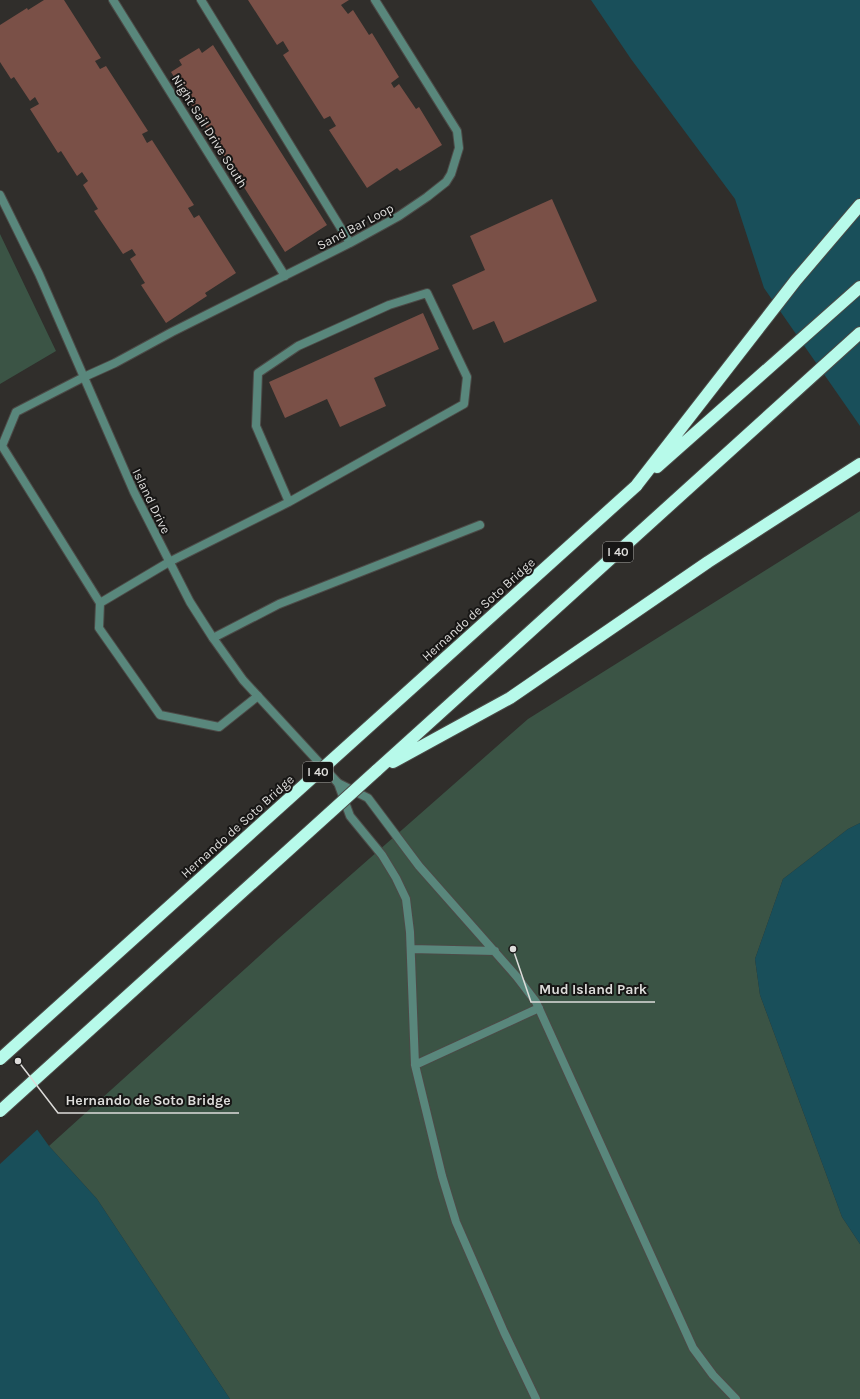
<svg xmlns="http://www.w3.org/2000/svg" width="860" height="1399" viewBox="0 0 860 1399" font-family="Karla,sans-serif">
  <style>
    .green { fill: #3b5445 }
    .water { fill: #194f5a }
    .pier { fill: #302e2b }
    .building { fill: #7a5047 }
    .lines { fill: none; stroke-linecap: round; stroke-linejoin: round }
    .service-casing { stroke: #4c4a47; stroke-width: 10 }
    .minor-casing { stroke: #4c4a47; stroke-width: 10 }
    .motorway-casing { stroke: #4c4a47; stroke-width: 14 }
    .service { stroke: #59877c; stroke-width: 8 }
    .minor { stroke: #59877c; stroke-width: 8 }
    .motorway { stroke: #b7faea; stroke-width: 12 }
    .motorway-bridge-casing { stroke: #4c4a47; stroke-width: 14; stroke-linecap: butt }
    .motorway-bridge { stroke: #b7faea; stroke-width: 12 }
    .labels { text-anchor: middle; stroke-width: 4; stroke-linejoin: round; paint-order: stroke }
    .shield { fill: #171615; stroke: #a2a19f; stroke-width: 1 }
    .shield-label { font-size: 12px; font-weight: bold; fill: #dddcda }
    .street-label { font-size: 13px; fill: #dddcda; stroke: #171615 }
    .leader { fill: none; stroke: #dddcda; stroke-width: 1.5 }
    .callout-dot { fill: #dddcda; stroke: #171615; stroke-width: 1.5 }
    .callout-label { font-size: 14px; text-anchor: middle; font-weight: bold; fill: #dddcda; stroke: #171615; stroke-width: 4; stroke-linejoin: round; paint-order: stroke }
  </style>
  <rect width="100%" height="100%" fill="#302e2b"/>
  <!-- green -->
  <path class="green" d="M 0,234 L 56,351 L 0,384 Z
    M 860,511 L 860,823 L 848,829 L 783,879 L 755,959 L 760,995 L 842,1217 L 860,1244 L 860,1399 L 230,1399 L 97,1199 L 49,1146 L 278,939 L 528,719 Z"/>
  <!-- water -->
  <path class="water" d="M 591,0 L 860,0 L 860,426 L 764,288 L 735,199 L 631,59 Z
    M 860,823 L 860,1244 L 842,1217 L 760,995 L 755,959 L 783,879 L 848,829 Z
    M 0,1078 L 49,1146 L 97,1199 L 230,1399 L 0,1399 Z"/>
  <!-- pier -->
  <path class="pier" d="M 0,1076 L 39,1128 L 0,1164 Z"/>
  <!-- building -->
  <path class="building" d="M 44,0 L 64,0 L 101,58 L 95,61 L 100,69 L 106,66 L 148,131 L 142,134 L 147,143 L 152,140 L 194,205 L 188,208 L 194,218 L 199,215 L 236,273 L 205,293 L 207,296 L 166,323 L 141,285 L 145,283 L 130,259 L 136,255 L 132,249 L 123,254 L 94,211 L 98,209 L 83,185 L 88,181 L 82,172 L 77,176 L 61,151 L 58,153 L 30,109 L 39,104 L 35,97 L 30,101 L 14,77 L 11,79 L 0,62 L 0,25 L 27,8 L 28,10 Z
    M 248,0 L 349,0 L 341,5 L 348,14 L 353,10 L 369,35 L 372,33 L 399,77 L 391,83 L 394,88 L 399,84 L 416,109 L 419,107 L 442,145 L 400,171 L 397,168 L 367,188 L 329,130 L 336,126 L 330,116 L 324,119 L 283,55 L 289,51 L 283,41 L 277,45 Z
    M 213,45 L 327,225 L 285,252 L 171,72 L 182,65 L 179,60 L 199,48 L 202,53 Z
    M 552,199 L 597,301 L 504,343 L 494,321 L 473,330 L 452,285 L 485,270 L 470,236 Z
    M 423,313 L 439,349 L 374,378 L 386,406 L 340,427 L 327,399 L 285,418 L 269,382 Z"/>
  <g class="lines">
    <!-- service casing -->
    <g class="service-casing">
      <path id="service" d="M 84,377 L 16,412 L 2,446 L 100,603 L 169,562 L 289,502 L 464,404 L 467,377 L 427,293 L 389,305 L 298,346 L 258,373 L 256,426 L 289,502
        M 100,603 L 99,628 L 160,715 L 219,727 L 258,696
        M 213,638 L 279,604 L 480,525
        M 338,783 L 368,798 L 419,866 L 517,977 L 536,1002 L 693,1348 L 713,1375 L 736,1399
        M 338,783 L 350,816 L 382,855 L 396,878 L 406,899 L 410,932 L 415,1065 L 442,1176 L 456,1222 L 504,1332 L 536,1399
        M 411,949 L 495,951
        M 415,1065 L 539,1008"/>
    </g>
    <!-- minor casing -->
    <g class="minor-casing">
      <path id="minor" d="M 113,0 L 285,276
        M 201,0 L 350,243
        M 0,195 L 39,274 L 134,492 L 190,602 L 213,638 L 243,680 L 338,783
        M 84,377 L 115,363 L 172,332 L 350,243 L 399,216 L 427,197 L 446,182 L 451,174 L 459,148 L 457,131 L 375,0"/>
    </g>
    <!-- motorway casing -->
    <g class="motorway-casing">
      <path id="motorway" d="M 657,467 L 860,287
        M 636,486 L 796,280 L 860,205
        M 393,762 L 510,698 L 708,562 L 860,464
        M 376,771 L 860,333"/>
    </g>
    <!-- service -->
    <use href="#service" class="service"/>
    <!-- minor -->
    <use href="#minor" class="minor"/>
    <!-- motorway -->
    <use href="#motorway" class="motorway"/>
    <!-- motorway-bridge casing -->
    <g class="motorway-bridge-casing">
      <path id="motorway-bridge" d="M 0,1059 L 636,486
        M 0,1111 L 376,771"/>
    </g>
    <!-- motorway-bridge -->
    <use href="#motorway-bridge" class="motorway-bridge"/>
  </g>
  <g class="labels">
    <!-- shield labels -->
    <g class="shield">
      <rect x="603" y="542" width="30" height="20" rx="3"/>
      <rect x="303" y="762" width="30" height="20" rx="3"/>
    </g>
    <g class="shield-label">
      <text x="618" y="556">I 40</text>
      <text x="318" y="776">I 40</text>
    </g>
    <!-- street labels -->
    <g class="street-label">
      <text transform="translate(210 131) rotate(58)" y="5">Night Sail Drive South</text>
      <text transform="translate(355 226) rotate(-28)" y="5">Sand Bar Loop</text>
      <text transform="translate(152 501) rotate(64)" y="5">Island Drive</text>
      <text transform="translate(478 609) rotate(-42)" y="5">Hernando de Soto Bridge</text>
      <text transform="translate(237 826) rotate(-42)" y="5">Hernando de Soto Bridge</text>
    </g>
  </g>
  <!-- callouts -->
  <path class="leader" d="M513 949L531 1002H655M18 1061L58 1113H239"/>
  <g class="callout-dot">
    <circle cx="513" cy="949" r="4"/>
    <circle cx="18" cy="1061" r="4"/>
  </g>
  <g class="callout-label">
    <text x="593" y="994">Mud Island Park</text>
    <text x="148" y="1105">Hernando de Soto Bridge</text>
  </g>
</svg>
